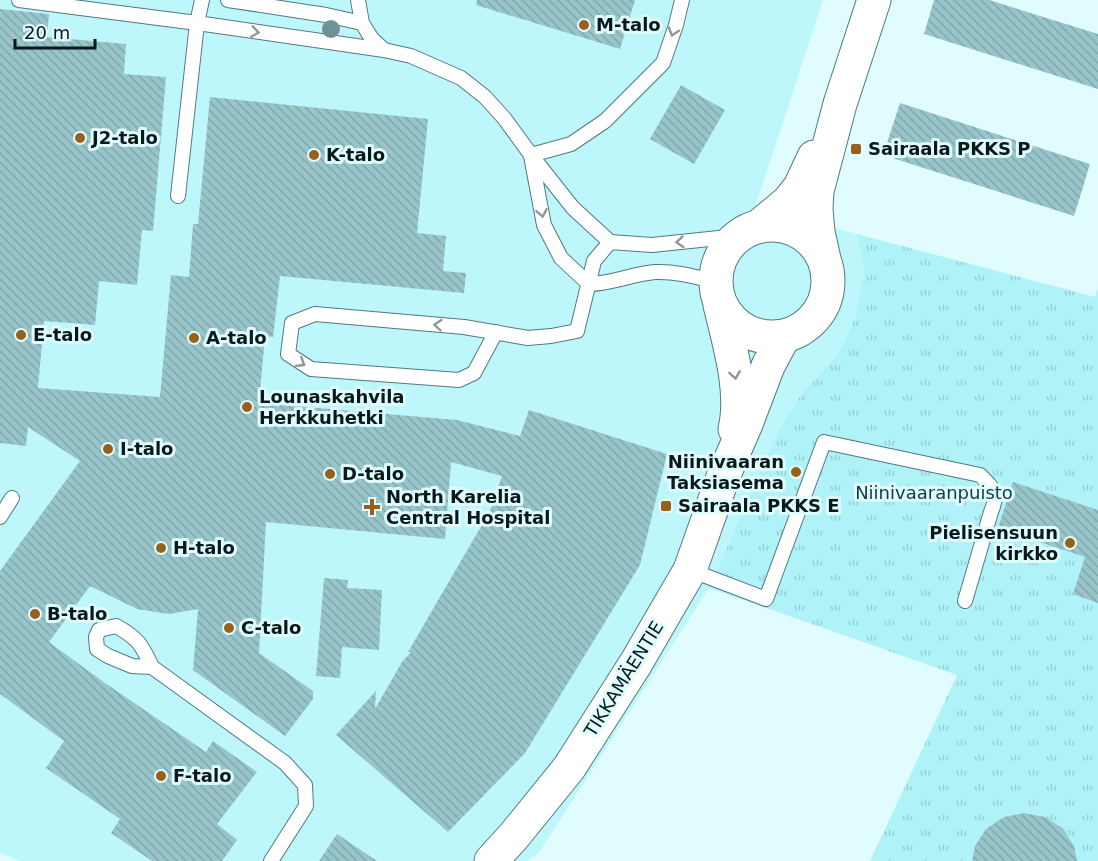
<svg xmlns="http://www.w3.org/2000/svg" width="1098" height="861" viewBox="0 0 1098 861" font-family="'DejaVu Sans',sans-serif">
  <style>
    .built { fill: #bef7fb }
    .grass { fill: url(#grass-tufts) }
    .building { fill: url(#building-back-hatch) }
    .lines { fill: none; stroke-linecap: round; stroke-linejoin: round }
    .lane-casing { stroke: #507a7e; stroke-width: 16 }
    .secondary-casing { stroke: #507a7e; stroke-width: 35 }
    .lane { stroke: #fff; stroke-width: 14 }
    .secondary { stroke: #fff; stroke-width: 33 }
    .tree { fill: #6e9295 }
    .oneway { stroke: #8f9898 }
    .poi-dot { fill: #98601b; stroke: #e1fcfe; stroke-width: 2 }
    .labels { text-anchor: middle; stroke-width: 6; stroke-linejoin: round; paint-order: stroke }
    .poi-label { font-size: 18px; font-weight: bold; fill: #07191a; stroke: #e1fcfe; text-anchor: start }
    .park-label { font-size: 18px; fill: #0f3b3f; stroke: #e1fcfe }
    .street-label { font-size: 18px; fill: #07191a; stroke: #e1fcfe }
  </style>
  <defs>
    <pattern id="grass-tufts" width="24" height="20" patternUnits="userSpaceOnUse" patternTransform="scale(1.5)"><rect width="24" height="20" fill="#aff3f8"/><path d="M3 7l-1-3M5 7V3M7 7l1-3M15 17l-1-3M17 17v-4M19 17l1-3" fill="none" stroke="#95d0d4"/></pattern>
    <pattern id="building-back-hatch" width="6" height="6" patternUnits="userSpaceOnUse" patternTransform="scale(1.5)"><rect width="6" height="6" fill="#98c5c9"/><path d="M-1 5l2 2M0 0l6 6M5-1l2 2" fill="none" stroke="#82a9ac"/></pattern>
  </defs>
  <rect width="100%" height="100%" fill="#e1fcfe"/>
  <!-- built -->
  <path class="built" d="M 0,0 L 823,0 L 756,205 L 857,234 L 864,272 L 855,318 L 838,354 L 803,392 L 780,427 L 709,588 L 540,851 L 528,861 L 21,861 L 0,853 Z"/>
  <!-- grass -->
  <path class="grass" d="M 857,234 L 1095,297 L 1098,287 L 1098,861 L 870,861 L 957,675 L 709,588 L 780,427 L 803,392 L 838,354 L 855,318 L 864,272 Z"/>
  <!-- building -->
  <path class="building" d="M 477,0 L 635,0 L 620,49 L 476,5 Z
    M 934,0 L 989,0 L 1098,34 L 1098,89 L 924,34 Z
    M 0,9 L 49,14 L 47,37 L 126,44 L 124,74 L 166,77 L 153,231 L 142,230 L 137,285 L 99,281 L 95,325 L 44,321 L 38,388 L 160,397 L 171,275 L 189,277 L 193,224 L 198,224 L 210,97 L 428,119 L 417,233 L 446,236 L 443,271 L 466,273 L 464,293 L 280,276 L 273,337 L 265,336 L 259,403 L 457,420 L 520,436 L 529,410 L 667,454 L 640,565 L 525,753 L 448,832 L 336,735 L 376,691 L 375,709 L 402,662 L 411,652 L 408,652 L 490,511 L 502,476 L 451,462 L 445,539 L 266,522 L 259,653 L 313,691 L 313,699 L 285,736 L 193,670 L 198,609 L 169,614 L 137,609 L 90,586 L 49,642 L 105,683 L 206,752 L 213,741 L 257,772 L 217,824 L 237,840 L 222,861 L 152,861 L 111,833 L 120,819 L 46,768 L 64,741 L 0,694 L 0,571 L 80,461 L 28,427 L 26,446 L 0,443 Z
    M 681,85 L 725,110 L 694,164 L 650,139 Z
    M 900,103 L 1090,164 L 1074,216 L 883,155 Z
    M 1013,482 L 1098,510 L 1098,603 L 1073,594 L 1085,557 L 998,528 Z
    M 324,578 L 348,580 L 347,588 L 382,590 L 379,650 L 342,647 L 340,678 L 316,676 Z
    M 1024,813 L 1045,817 L 1062,828 L 1074,846 L 1077,861 L 972,861 L 975,846 L 986,829 L 1004,817 Z
    M 337,834 L 377,861 L 319,861 Z"/>
  <g class="lines">
    <!-- lane casing -->
    <g class="lane-casing">
      <path id="lane" d="M 19,0 L 197,23 L 384,50
        M 228,0 L 326,15 L 362,23
        M 358,0 L 362,23 L 372,39 L 384,50 L 411,56 L 461,78 L 485,97 L 504,118 L 531,155 L 573,208 L 610,242 L 652,245 L 738,236
        M 531,155 L 571,144 L 605,121 L 663,63 L 676,25 L 682,0
        M 531,156 L 544,225 L 561,258 L 589,284 C 611,284 632,274 655,272 C 675,271 696,277 716,282
        M 178,196 L 197,23 L 202,0
        M 496,332 L 474,373 L 459,380 L 311,369 L 288,354 L 292,323 L 315,314 L 464,327 L 528,338 L 551,336 L 577,331 L 594,261 L 610,242
        M 0,517 L 12,498
        M 690,570 L 766,599 L 824,442 L 980,475 C 994,489 999,493 991,512 L 965,601
        M 152,667 L 132,666 L 108,656 L 97,649 L 96,637 L 99,630 L 116,626 C 138,638 142,645 152,667 L 285,763 L 305,785 L 306,806 L 271,861"/>
    </g>
    <!-- secondary casing -->
    <g class="secondary-casing">
      <path id="secondary" d="M716 281a56 56 0 1 1 112 0a56 56 0 1 1-112 0Z
        M 758,227 L 788,202 L 800,187 L 814,157
        M 824,259 L 818,232 L 816,209 L 817,191 L 840,104 L 874,0
        M 720,305 C 729,343 744,391 735,429
        M 491,861 L 513,837 L 569,768 L 636,663 L 690,570 L 723,477 L 746,424 L 768,366 L 784,336"/>
    </g>
    <!-- lane -->
    <use href="#lane" class="lane"/>
    <!-- secondary -->
    <use href="#secondary" class="secondary"/>
  </g>
  <!-- trees -->
  <circle class="tree" cx="331" cy="29" r="9"/>
  <!-- one-way arrows -->
  <defs><path id="oneway-chevron" d="M-2-3.5L2.5 0L-2 3.5" fill="none" stroke-width="1.6" stroke-linecap="round" stroke-linejoin="round" transform="scale(1.5)"/></defs>
  <g class="oneway">
    <use href="#oneway-chevron" transform="translate(255 32) rotate(8)"/>
    <use href="#oneway-chevron" transform="translate(673 32) rotate(108)"/>
    <use href="#oneway-chevron" transform="translate(542 213) rotate(79)"/>
    <use href="#oneway-chevron" transform="translate(680 242) rotate(175)"/>
    <use href="#oneway-chevron" transform="translate(438 325) rotate(-175)"/>
    <use href="#oneway-chevron" transform="translate(301 363) rotate(32)"/>
    <use href="#oneway-chevron" transform="translate(735 375) rotate(81)"/>
  </g>
  <!-- markers -->
  <g class="poi-dot">
    <circle cx="584" cy="25" r="6"/>
    <circle cx="80" cy="138" r="6"/>
    <rect x="850" y="143" width="12" height="12" rx="3"/>
    <circle cx="314" cy="155" r="6"/>
    <circle cx="21" cy="335" r="6"/>
    <circle cx="194" cy="338" r="6"/>
    <circle cx="247" cy="407" r="6"/>
    <circle cx="108" cy="449" r="6"/>
    <circle cx="796" cy="472" r="6"/>
    <circle cx="330" cy="474" r="6"/>
    <rect x="660" y="500" width="12" height="12" rx="3"/>
    <path d="M369 498h6v6h6v6h-6v6h-6v-6h-6v-6h6z"/>
    <circle cx="1070" cy="543" r="6"/>
    <circle cx="161" cy="548" r="6"/>
    <circle cx="35" cy="614" r="6"/>
    <circle cx="229" cy="628" r="6"/>
    <circle cx="161" cy="776" r="6"/>
  </g>
  <g class="labels">
    <!-- poi labels -->
    <g class="poi-label">
      <text x="596" y="31">M-talo</text>
      <text x="92" y="144">J2-talo</text>
      <text x="868" y="155">Sairaala PKKS P</text>
      <text x="326" y="161">K-talo</text>
      <text x="33" y="341">E-talo</text>
      <text x="206" y="344">A-talo</text>
      <text x="259" y="403">Lounaskahvila<tspan x="259" dy="21">Herkkuhetki</tspan></text>
      <text x="120" y="455">I-talo</text>
      <text x="784" y="468" text-anchor="end">Niinivaaran<tspan x="784" dy="21">Taksiasema</tspan></text>
      <text x="342" y="480">D-talo</text>
      <text x="386" y="503">North Karelia<tspan x="386" dy="21">Central Hospital</tspan></text>
      <text x="678" y="512">Sairaala PKKS E</text>
      <text x="1058" y="539" text-anchor="end">Pielisensuun<tspan x="1058" dy="21">kirkko</tspan></text>
      <text x="173" y="554">H-talo</text>
      <text x="47" y="620">B-talo</text>
      <text x="241" y="634">C-talo</text>
      <text x="173" y="782">F-talo</text>
    </g>
    <!-- park labels -->
    <g class="park-label">
      <text x="934" y="499">Niinivaaranpuisto</text>
    </g>
    <!-- street labels -->
    <g class="street-label">
      <text transform="translate(624 679) rotate(-58)" y="6">TIKKAMÄENTIE</text>
    </g>
  </g>
  <!-- scale -->
  <path d="M15 39v9h80v-9" fill="none" stroke="#07191a" stroke-width="3"/>
  <text x="24" y="39" font-size="18" fill="#07191a" stroke="#e1fcfe" stroke-width="4.5" paint-order="stroke">20 m</text>
</svg>
